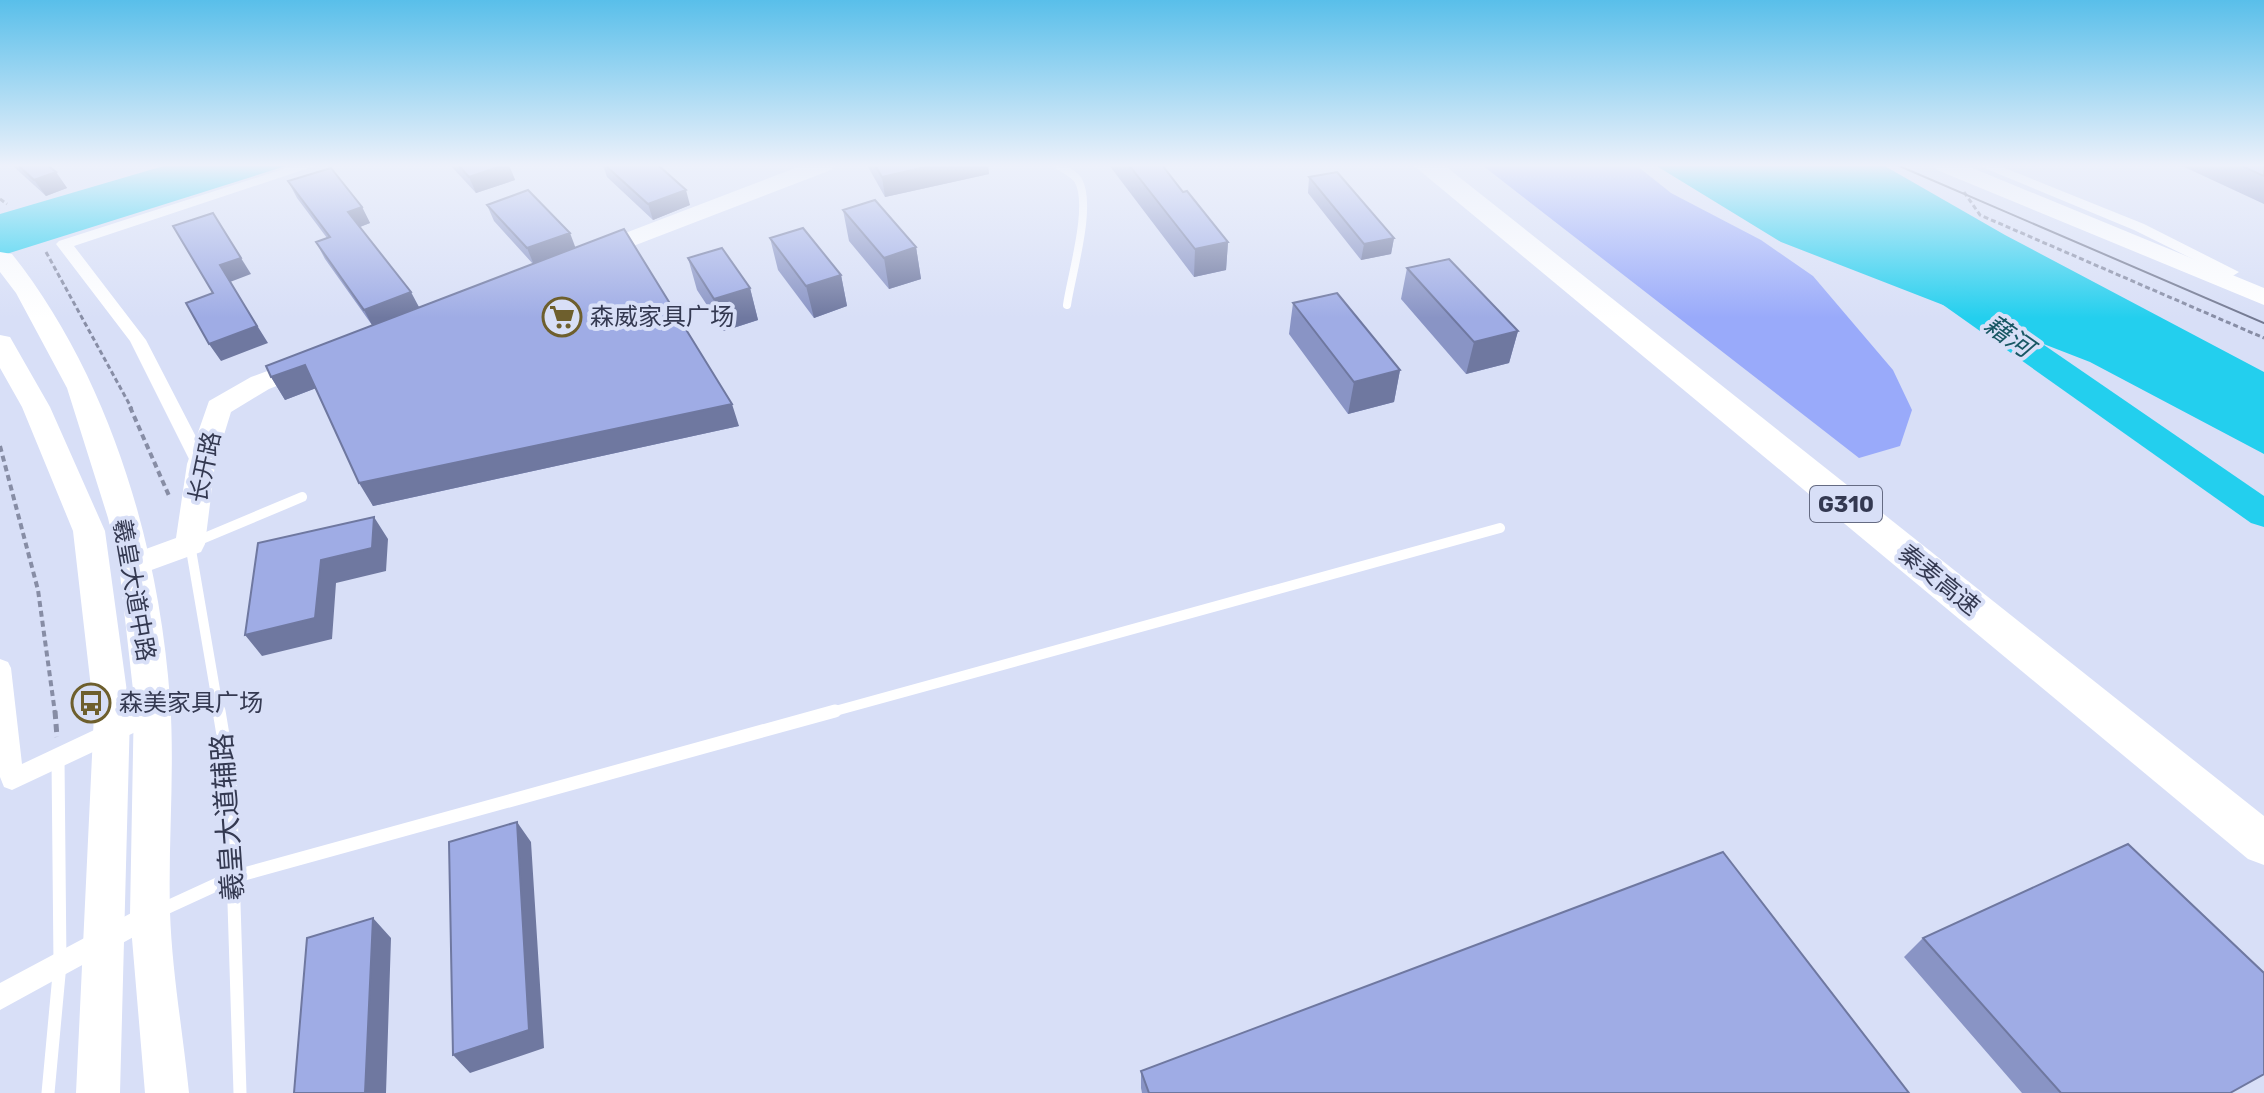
<svg xmlns="http://www.w3.org/2000/svg" width="2264" height="1093" viewBox="0 0 2264 1093" font-family="Rubik,'Noto Sans SC',sans-serif">
  <style>
    .green { fill: #99aafa }
    .water { fill: #23cfee }
    .lines { fill: none; stroke-linecap: round; stroke-linejoin: round }
    .river { fill: #23cfee; fill-rule: evenodd }
    .path-far2 { stroke: #878da5; stroke-width: 3; stroke-dasharray: 5 3; stroke-linecap: butt }
    .path-far1 { stroke: #878da5; stroke-width: 4; stroke-dasharray: 6 4; stroke-linecap: butt }
    .path { stroke: #878da5; stroke-width: 5; stroke-dasharray: 8 5; stroke-linecap: butt }
    .lane-far2 { stroke: #fff; stroke-width: 8 }
    .lane-far1 { stroke: #fff; stroke-width: 10 }
    .lane { stroke: #fff; stroke-width: 13 }
    .street { fill: #fff; fill-rule: evenodd }
    .secondary { fill: #fff; fill-rule: evenodd }
    .primary { fill: #fff; fill-rule: evenodd }
    .highway { fill: #fff; fill-rule: evenodd }
    .tram { stroke: #737991; stroke-width: 2 }
    .wall { fill: #8994c5 }
    .shaded-wall { fill: #6f78a0 }
    .building { fill: #9face5; stroke: #6f78a0; stroke-width: 2 }
    .labels { text-anchor: middle; stroke-width: 8; stroke-linejoin: round; paint-order: stroke }
    .shield { fill: #d8dff7; stroke: #656b83; stroke-width: 2 }
    .shield-label { font-size: 22px; font-weight: bold; fill: #343951 }
    .poi-label { font-size: 24px; fill: #343951; stroke: #d8dff7; text-anchor: start }
    .street-label { font-size: 24px; fill: #343951; stroke: #d8dff7 }
    .water-label { font-size: 26px; font-style: italic; fill: #185764; stroke: #d8dff7 }
    .near-street-label { font-size: 28px; fill: #343951; stroke: #d8dff7 }
  </style>
  <rect width="100%" height="100%" fill="#d8dff7"/>
  <!-- green -->
  <path class="green" d="M 1482,165 L 1636,165 L 1671,193 L 1761,240 L 1813,276 L 1893,370 L 1912,410 L 1900,446 L 1859,458 Z"/>
  <!-- water -->
  <path class="water" d="M 167,165 L 289,165 L 0,256 L 0,214 Z
    M 1655,165 L 1883,165 L 2005,235 L 2264,372 L 2264,454 L 2090,362 L 1781,242 Z"/>
  <g class="lines">
    <!-- river -->
    <path class="river" d="M 1950,286 L 1961,288 L 2264,496 L 2264,527 L 2251,523 L 1939,302 L 1935,295 L 1939,288 Z"/>
    <!-- path-far2 -->
    <path class="path-far2" d="M 1964,192 L 1980,215 L 2264,338
      M 0,199 L 7,204
      M 46,252 L 132,409"/>
    <!-- path-far1 -->
    <path class="path-far1" d="M 130,407 L 170,498
      M 0,446 L 38,590 L 55,713"/>
    <!-- path -->
    <path class="path" d="M 55,711 L 57,737"/>
    <!-- lane-far2 -->
    <path class="lane-far2" d="M 1058,165 C 1064,169 1074,174 1078,180 C 1093,205 1071,276 1067,305"/>
    <!-- lane-far1 -->
    <path class="lane-far1" d="M 219,713 L 190,544 L 302,497
      M 828,713 L 1500,528"/>
    <!-- lane -->
    <path class="lane" d="M 219,711 L 230,777 L 240,1093
      M 159,911 L 233,877 L 835,711
      M 48,1093 L 60,964 L 58,759"/>
    <!-- street -->
    <path class="street" d="M 296,165 L 318,165 L 74,246 L 146,340 L 210,464 L 208,469 L 194,469 L 130,341 L 56,244 L 59,241 Z
      M 1977,165 L 1997,165 L 2144,224 L 2239,272 L 2231,277 L 2225,275 L 2134,230 Z
      M 0,659 L 8,662 L 11,668 L 22,764 L 143,707 L 151,705 L 159,707 L 162,714 L 159,721 L 12,790 L 4,787 L 0,777 Z
      M 150,903 L 159,907 L 163,915 L 159,923 L 0,1010 L 0,983 Z"/>
    <!-- secondary -->
    <path class="secondary" d="M 803,165 L 834,165 L 831,170 L 602,258 L 586,258 L 582,253 L 586,248 Z
      M 310,355 L 319,357 L 323,363 L 319,369 L 269,389 L 231,412 L 215,464 L 205,544 L 201,552 L 135,576 L 124,573 L 120,565 L 124,557 L 176,538 L 187,464 L 209,401 L 251,377 Z"/>
    <!-- primary -->
    <path class="primary" d="M 1934,165 L 1965,165 L 2264,288 L 2264,305 L 1937,170 Z
      M 0,252 L 12,254 C 109,376 159,545 170,699 C 175,770 168,841 170,912 C 172,972 183,1033 189,1093 L 145,1093 L 130,915 L 134,699 L 119,565 L 108,518 L 67,388 L 16,293 L 0,272 Z
      M 0,335 L 10,337 L 50,407 L 105,531 L 130,714 L 120,1093 L 76,1093 L 94,714 L 73,531 L 22,407 L 0,368 Z"/>
    <!-- highway -->
    <path class="highway" d="M 1413,165 L 1444,165 L 2264,816 L 2264,865 L 2248,859 Z"/>
    <!-- tram -->
    <path class="tram" d="M 1897,165 L 2264,323"/>
  </g>
  <!-- wall -->
  <path class="wall" d="M 12,165 L 47,165 L 56,172 L 67,188 L 46,196 Z
    M 450,165 L 509,165 L 515,180 L 476,193 Z
    M 603,165 L 658,165 L 690,205 L 653,220 L 607,177 Z
    M 867,165 L 988,165 L 989,174 L 885,197 Z
    M 1109,165 L 1162,165 L 1183,192 L 1228,242 L 1226,270 L 1194,277 Z
    M 2180,165 L 2264,165 L 2264,204 Z
    M 1309,177 L 1394,238 L 1391,254 L 1361,260 L 1308,193 Z
    M 288,181 L 362,207 L 370,223 L 360,227 L 419,307 L 533,264 L 494,221 L 487,205 L 575,248 L 739,426 L 373,506 L 316,388 L 285,400 L 271,377 L 372,325 L 325,259 L 316,242 L 327,238 L 297,198 Z
    M 843,210 L 916,247 L 921,279 L 889,289 L 849,241 Z
    M 770,238 L 841,275 L 847,306 L 814,318 L 778,270 Z
    M 688,258 L 750,288 L 758,320 L 724,331 L 697,290 Z
    M 1407,268 L 1518,331 L 1509,363 L 1466,374 L 1401,299 Z
    M 1293,303 L 1400,370 L 1394,402 L 1348,414 L 1289,334 Z
    M 1923,938 L 2231,1093 L 2022,1093 L 1904,957 Z
    M 1141,1071 L 1909,1093 L 1142,1093 L 1141,1088 Z"/>
  <!-- shaded-wall -->
  <path class="shaded-wall" d="M 504,165 L 509,165 L 515,180 L 476,193 L 469,177 Z
    M 934,165 L 988,165 L 989,174 L 885,197 L 882,177 Z
    M 56,172 L 67,188 L 46,196 L 34,180 Z
    M 686,190 L 690,205 L 653,220 L 648,204 Z
    M 362,207 L 370,223 L 357,228 L 348,212 Z
    M 570,233 L 576,249 L 534,265 L 527,248 Z
    M 1394,238 L 1391,254 L 1361,260 L 1364,244 Z
    M 1228,242 L 1226,270 L 1194,277 L 1195,249 Z
    M 916,247 L 921,279 L 889,289 L 884,258 Z
    M 241,258 L 251,274 L 230,282 L 268,343 L 221,361 L 209,344 L 220,265 Z
    M 841,275 L 847,306 L 814,318 L 806,286 Z
    M 750,288 L 758,320 L 724,331 L 714,299 Z
    M 411,292 L 420,309 L 373,327 L 364,310 Z
    M 1518,331 L 1509,363 L 1466,374 L 1474,342 Z
    M 305,365 L 319,387 L 285,400 L 271,377 Z
    M 1400,370 L 1394,402 L 1348,414 L 1354,382 Z
    M 732,404 L 739,426 L 373,506 L 359,483 Z
    M 374,517 L 388,539 L 386,571 L 336,583 L 332,639 L 262,656 L 245,635 L 321,560 Z
    M 517,822 L 531,842 L 544,1048 L 470,1073 L 453,1055 Z
    M 373,918 L 391,938 L 386,1093 L 365,1093 Z"/>
  <!-- building -->
  <path class="building" d="M 18,165 L 47,165 L 56,172 L 34,180 Z
    M 458,165 L 504,165 L 469,177 Z
    M 605,165 L 658,165 L 686,190 L 648,204 Z
    M 875,165 L 934,165 L 882,177 Z
    M 1129,165 L 1162,165 L 1183,192 L 1187,191 L 1228,242 L 1195,249 Z
    M 2240,165 L 2264,165 L 2264,176 Z
    M 331,168 L 362,207 L 348,212 L 411,292 L 364,310 L 316,242 L 330,237 L 288,181 Z
    M 1337,172 L 1394,238 L 1364,244 L 1309,177 Z
    M 528,190 L 570,233 L 527,248 L 487,205 Z
    M 875,200 L 916,247 L 884,258 L 843,210 Z
    M 213,213 L 241,258 L 220,265 L 257,326 L 209,344 L 186,303 L 213,293 L 173,226 Z
    M 803,228 L 841,275 L 806,286 L 770,238 Z
    M 624,229 L 732,404 L 359,483 L 305,365 L 271,377 L 266,366 Z
    M 722,248 L 750,288 L 714,299 L 688,258 Z
    M 1449,259 L 1518,331 L 1474,342 L 1407,268 Z
    M 1337,293 L 1400,370 L 1354,382 L 1293,303 Z
    M 374,517 L 372,548 L 321,560 L 315,618 L 245,635 L 258,543 Z
    M 517,822 L 529,1030 L 453,1055 L 449,842 Z
    M 2128,844 L 2264,973 L 2264,1074 L 2230,1093 L 2061,1093 L 1923,938 Z
    M 1723,852 L 1909,1093 L 1149,1093 L 1141,1071 Z
    M 373,918 L 365,1093 L 294,1093 L 307,938 Z"/>
  <!-- sky -->
  <linearGradient id="sky" x2="0" y2="1"><stop stop-color="#59bfea"/><stop offset="0.52" stop-color="#edf1fb"/><stop offset="1" stop-color="#edf1fb" stop-opacity="0"/></linearGradient>
  <rect width="2264" height="318" fill="url(#sky)"/>
  <!-- icons -->
  <defs>
    <g id="supermarket-ring" transform="scale(2)"><circle r="9.5" fill="#d8dff7" stroke="#6e5f2d" stroke-width="1.5"/><path d="M-6-5.5h2.5l.6 2H6L4.5 2H-2.5L-4.4-4H-6ZM-1.5 3.2a1.3 1.3 0 1 0 .1 0ZM3 3.2a1.3 1.3 0 1 0 .1 0Z" fill="#6e5f2d"/></g>
    <g id="bus-ring" transform="scale(2)"><circle r="9.5" fill="#d8dff7" stroke="#6e5f2d" stroke-width="1.5"/><path d="M-5-6H5V4H4V6H2V4H-2V6H-4V4H-5ZM-3.5-4V0h7V-4ZM-3.5 1.2v1.5H-2V1.2ZM2 1.2v1.5H3.5V1.2Z" fill="#6e5f2d"/></g>
  </defs>
  <g fill-rule="evenodd">
    <use href="#supermarket-ring" x="562" y="317"/>
    <use href="#bus-ring" x="91" y="703"/>
  </g>
  <g class="labels">
    <!-- shield labels -->
    <rect class="shield" x="1810" y="486" width="72" height="36" rx="6"/>
    <g class="shield-label">
      <text x="1846" y="512">G310</text>
    </g>
    <!-- poi labels -->
    <g class="poi-label">
      <text x="590" y="325">森威家具广场</text>
      <text x="119" y="711">森美家具广场</text>
    </g>
    <!-- street labels -->
    <g class="street-label">
      <text transform="translate(205 467) rotate(-78)" y="8">长开路</text>
      <text transform="translate(1939 580) rotate(39)" y="8">秦麦高速</text>
      <text transform="translate(134 590) rotate(80)" y="8">羲皇大道中路</text>
    </g>
    <!-- water labels -->
    <g class="water-label">
      <text transform="translate(2009 336) rotate(35)" y="9">藉河</text>
    </g>
    <!-- near-street labels -->
    <g class="near-street-label">
      <text transform="translate(227 817) rotate(-94)" y="10">羲皇大道辅路</text>
    </g>
  </g>
</svg>
